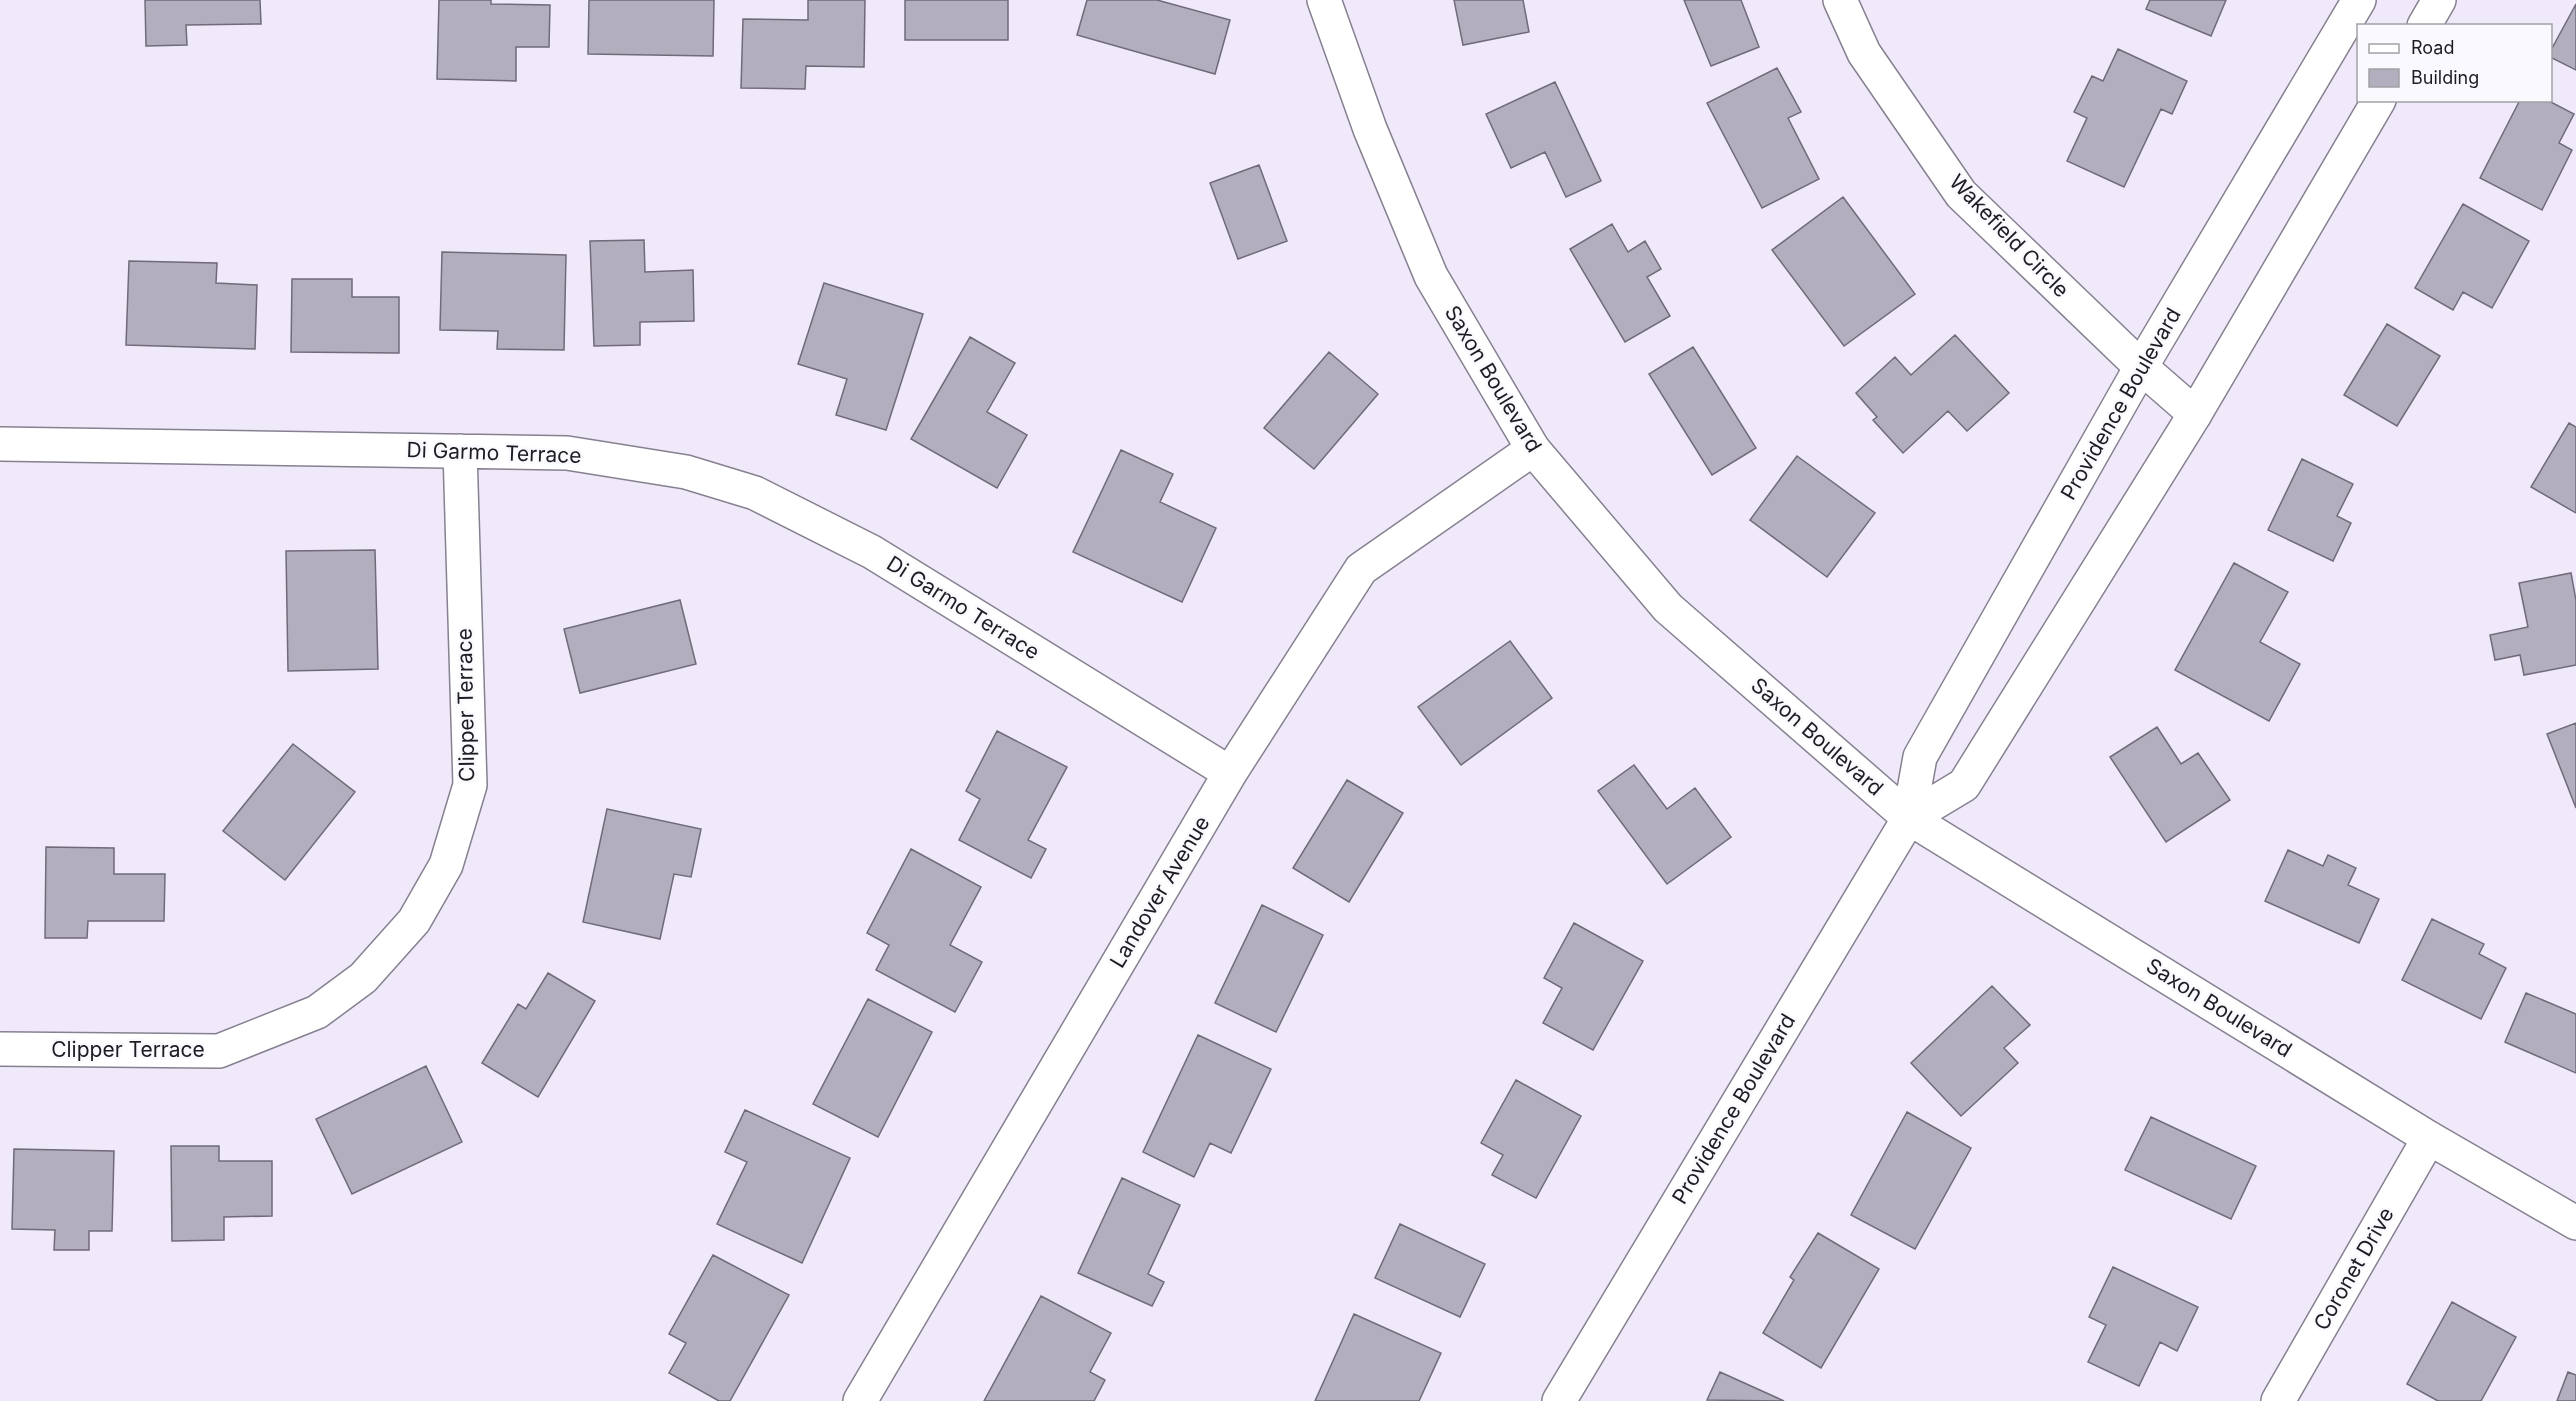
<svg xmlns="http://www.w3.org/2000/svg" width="2576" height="1401" viewBox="0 0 2576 1401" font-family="Inter,sans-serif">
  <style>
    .building { fill: #b3aebe; stroke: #706a79; stroke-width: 1.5 }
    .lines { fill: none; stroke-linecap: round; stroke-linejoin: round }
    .minor-casing { stroke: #868090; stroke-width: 36 }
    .secondary-casing { stroke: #868090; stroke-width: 36 }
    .minor { stroke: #fff; stroke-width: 33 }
    .secondary { stroke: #fff; stroke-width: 33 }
    .labels { text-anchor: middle; stroke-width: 5; stroke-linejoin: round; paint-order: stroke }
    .street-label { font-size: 21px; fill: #1e1c22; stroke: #faf9fd }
  </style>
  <rect width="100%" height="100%" fill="#efe9fa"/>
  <!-- building -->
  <path class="building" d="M 145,0 L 260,0 L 261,24 L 186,25 L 187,45 L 146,46 Z
    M 439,0 L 491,0 L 491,4 L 550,5 L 549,47 L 516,47 L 516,81 L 437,79 Z
    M 589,0 L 714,0 L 713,56 L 588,54 Z
    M 808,0 L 865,0 L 864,67 L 806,66 L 805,89 L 741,88 L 743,19 L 808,20 Z
    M 905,0 L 1008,0 L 1008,40 L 905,40 Z
    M 1087,0 L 1157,0 L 1230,20 L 1215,74 L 1077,35 Z
    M 1454,0 L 1523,0 L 1529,32 L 1463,45 Z
    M 1684,0 L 1741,0 L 1759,47 L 1711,66 Z
    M 2150,0 L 2226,0 L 2211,36 L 2146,9 Z
    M 2576,4 L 2576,70 L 2550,57 L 2550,52 Z
    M 2118,49 L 2187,81 L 2172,114 L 2161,109 L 2124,187 L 2067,161 L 2087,118 L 2074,112 L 2092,76 L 2103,81 Z
    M 1777,68 L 1801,112 L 1788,118 L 1819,179 L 1762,208 L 1707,103 Z
    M 1555,82 L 1601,181 L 1566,197 L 1545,152 L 1511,168 L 1486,114 Z
    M 2520,100 L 2547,100 L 2574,114 L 2559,143 L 2572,150 L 2542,210 L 2480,178 Z
    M 1259,165 L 1287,241 L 1238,259 L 1210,183 Z
    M 1843,197 L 1915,294 L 1844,346 L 1772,250 Z
    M 2463,204 L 2529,241 L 2492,308 L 2463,292 L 2453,310 L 2415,288 Z
    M 1612,224 L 1628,252 L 1645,241 L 1661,269 L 1647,277 L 1670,316 L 1625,342 L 1570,249 Z
    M 644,240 L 645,272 L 693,270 L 694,321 L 640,322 L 640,345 L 594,346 L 590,241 Z
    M 442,252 L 566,255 L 564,350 L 497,349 L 498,331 L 440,330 Z
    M 129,261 L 217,263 L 216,283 L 257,285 L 255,349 L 126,345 Z
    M 292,279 L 352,279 L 352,297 L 399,297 L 399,353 L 291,352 Z
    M 824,283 L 923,314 L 886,430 L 836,415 L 847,379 L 798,364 Z
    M 2387,324 L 2440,356 L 2397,426 L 2344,395 Z
    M 1955,335 L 2009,393 L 1967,431 L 1948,411 L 1903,453 L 1873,420 L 1877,417 L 1856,393 L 1895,357 L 1911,375 Z
    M 970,337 L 1015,363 L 987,412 L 1027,435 L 997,488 L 911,439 Z
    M 1693,347 L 1756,448 L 1712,475 L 1649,374 Z
    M 1329,352 L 1378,394 L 1314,469 L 1264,428 Z
    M 2569,423 L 2576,427 L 2576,513 L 2531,487 Z
    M 1121,450 L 1173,474 L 1160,502 L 1216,528 L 1182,602 L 1073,552 Z
    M 1797,456 L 1875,513 L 1827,577 L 1750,520 Z
    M 2302,459 L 2353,484 L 2337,516 L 2351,523 L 2333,561 L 2268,530 Z
    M 375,550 L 378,669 L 288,671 L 286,551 Z
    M 2234,563 L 2288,592 L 2260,642 L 2300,664 L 2269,721 L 2175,670 Z
    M 2571,573 L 2576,600 L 2576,665 L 2524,675 L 2520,655 L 2495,660 L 2490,635 L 2528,627 L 2519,583 Z
    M 680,600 L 696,664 L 580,693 L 564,629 Z
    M 1510,641 L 1552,698 L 1461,765 L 1418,707 Z
    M 2576,723 L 2576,808 L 2547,734 Z
    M 2157,727 L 2181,764 L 2198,753 L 2230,800 L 2166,842 L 2110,757 Z
    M 997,731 L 1067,767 L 1028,840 L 1046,849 L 1031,878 L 959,840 L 980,799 L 966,791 Z
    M 293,744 L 355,792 L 285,880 L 223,831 Z
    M 1634,765 L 1667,809 L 1695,788 L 1731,837 L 1667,884 L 1598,791 Z
    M 1347,780 L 1403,813 L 1349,902 L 1293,868 Z
    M 607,809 L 701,829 L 691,877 L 674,874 L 660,939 L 583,922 Z
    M 46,847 L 114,848 L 114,874 L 165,874 L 164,921 L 88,921 L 87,938 L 45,938 Z
    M 911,849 L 981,887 L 950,945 L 982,962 L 955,1012 L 876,970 L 889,945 L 867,933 Z
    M 2288,850 L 2323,866 L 2328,855 L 2356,868 L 2348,885 L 2379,899 L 2359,943 L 2265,901 Z
    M 1262,905 L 1323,935 L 1276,1032 L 1215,1003 Z
    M 2432,919 L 2484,944 L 2479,954 L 2506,968 L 2481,1019 L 2402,980 Z
    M 1574,923 L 1643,961 L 1593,1050 L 1543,1023 L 1562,988 L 1544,978 Z
    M 548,973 L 595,1001 L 538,1097 L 482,1063 L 518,1004 L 526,1009 Z
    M 1992,986 L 2030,1025 L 2004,1048 L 2018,1063 L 1961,1116 L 1911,1063 Z
    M 2526,993 L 2576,1014 L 2576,1073 L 2505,1042 Z
    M 868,999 L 932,1032 L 878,1137 L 813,1104 Z
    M 1198,1035 L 1271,1069 L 1231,1153 L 1210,1143 L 1194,1177 L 1143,1152 Z
    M 426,1066 L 462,1142 L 352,1194 L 316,1119 Z
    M 1516,1080 L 1581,1116 L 1536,1198 L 1492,1175 L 1503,1155 L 1481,1143 Z
    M 745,1110 L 850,1158 L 802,1263 L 717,1224 L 747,1162 L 725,1152 Z
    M 1907,1112 L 1971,1148 L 1915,1249 L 1851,1215 Z
    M 2151,1117 L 2256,1166 L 2231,1219 L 2125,1170 Z
    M 171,1146 L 219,1146 L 219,1161 L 272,1161 L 272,1216 L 224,1217 L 224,1240 L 172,1241 Z
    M 14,1149 L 114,1151 L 112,1231 L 89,1231 L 89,1250 L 54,1250 L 55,1230 L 12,1229 Z
    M 1122,1178 L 1180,1205 L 1148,1274 L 1164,1282 L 1152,1306 L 1078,1273 Z
    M 1400,1224 L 1485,1264 L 1460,1317 L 1375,1278 Z
    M 1818,1233 L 1879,1269 L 1821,1368 L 1763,1333 L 1794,1280 L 1790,1277 Z
    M 713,1255 L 789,1295 L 730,1401 L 719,1401 L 669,1373 L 686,1343 L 669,1334 Z
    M 2113,1267 L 2198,1307 L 2177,1351 L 2160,1342 L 2139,1386 L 2088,1362 L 2106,1325 L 2089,1317 Z
    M 1041,1296 L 1111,1333 L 1090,1372 L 1105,1380 L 1094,1401 L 984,1401 Z
    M 2452,1302 L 2516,1337 L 2481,1401 L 2438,1401 L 2407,1384 Z
    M 1354,1314 L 1441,1353 L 1419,1401 L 1315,1401 Z
    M 1720,1372 L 1784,1401 L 1707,1400 Z
    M 2568,1372 L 2576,1375 L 2576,1401 L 2557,1401 Z"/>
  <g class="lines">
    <!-- minor casing -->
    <g class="minor-casing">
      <path id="minor" d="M 1840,0 L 1864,53 L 1961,194 L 2141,367 L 2195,414
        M 0,444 L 567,453 L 686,472 L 755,493 L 872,552 L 1230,773
        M 0,1049 L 219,1051 L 317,1012 L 363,978 L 414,921 L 446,865 L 470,785 L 460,451
        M 860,1401 L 1230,773 L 1361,569 L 1533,449
        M 2278,1401 L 2429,1138"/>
    </g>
    <!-- secondary casing -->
    <g class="secondary-casing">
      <path id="secondary" d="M 1324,0 L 1370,129 L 1431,276 L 1533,449 L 1668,608 L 1909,818 L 2429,1138 L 2576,1223
        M 2424,26 L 2439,0
        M 1909,818 L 1964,785 L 2195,414 L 2379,100
        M 1559,1401 L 1909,818 L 1920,757 L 2141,367 L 2359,0"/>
    </g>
    <!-- minor -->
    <use href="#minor" class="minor"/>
    <!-- secondary -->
    <use href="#secondary" class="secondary"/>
  </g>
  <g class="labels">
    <!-- street labels -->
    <g class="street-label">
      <text transform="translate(2009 236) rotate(46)" y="7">Wakefield Circle</text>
      <text transform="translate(1493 379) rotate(59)" y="7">Saxon Boulevard</text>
      <text transform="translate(2121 404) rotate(-60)" y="7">Providence Boulevard</text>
      <text transform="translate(494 453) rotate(2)" y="7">Di Garmo Terrace</text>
      <text transform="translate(963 608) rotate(32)" y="7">Di Garmo Terrace</text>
      <text transform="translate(466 705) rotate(-91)" y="7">Clipper Terrace</text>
      <text transform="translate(1817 737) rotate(41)" y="7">Saxon Boulevard</text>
      <text transform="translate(1160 892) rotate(-59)" y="7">Landover Avenue</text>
      <text transform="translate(2219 1008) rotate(32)" y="7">Saxon Boulevard</text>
      <text x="128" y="1057">Clipper Terrace</text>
      <text transform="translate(1734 1109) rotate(-59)" y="7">Providence Boulevard</text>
      <text transform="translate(2354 1269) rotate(-60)" y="7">Coronet Drive</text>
    </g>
  </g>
  <!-- legend -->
  <rect x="2357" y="24" width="195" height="78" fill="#faf9fd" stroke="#a2a1a5" stroke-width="1.5"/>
  <rect x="2369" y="44" width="30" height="9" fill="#ffffff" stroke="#a2a1a5" stroke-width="1.5"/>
  <text x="2411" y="54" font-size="18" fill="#1e1c22">Road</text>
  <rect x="2369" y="69" width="30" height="18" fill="#b3aebe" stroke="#a2a1a5" stroke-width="1.5"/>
  <text x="2411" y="84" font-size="18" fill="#1e1c22">Building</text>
</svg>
